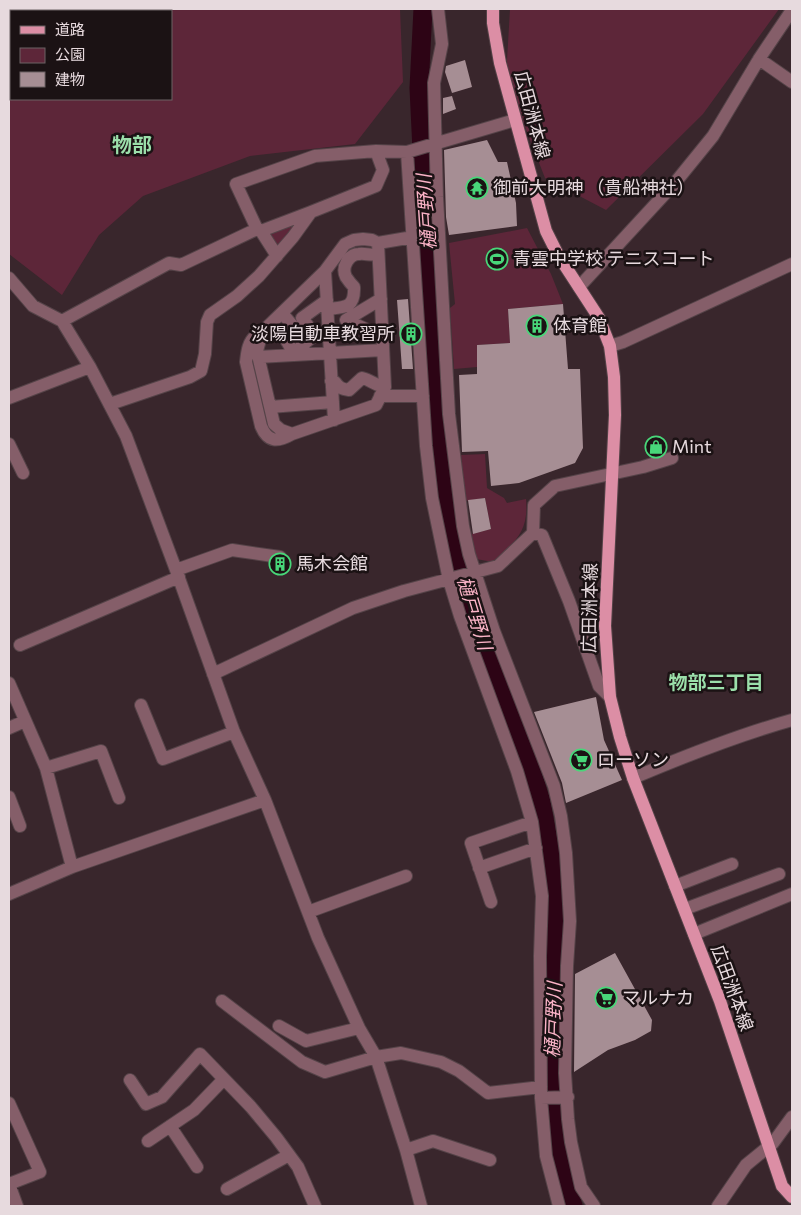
<svg xmlns="http://www.w3.org/2000/svg" width="801" height="1215" viewBox="0 0 801 1215" font-family="Commissioner,'Noto Sans JP',sans-serif">
  <style>
    .green { fill: #5d2639; fill-rule: evenodd }
    .lines { fill: none; stroke-linecap: round; stroke-linejoin: round }
    .river { stroke: #2d0415; stroke-width: 19 }
    .building { fill: #a68e94 }
    .minor-casing { stroke: #554348; stroke-width: 14 }
    .major-casing { stroke: #554348; stroke-width: 14 }
    .minor { stroke: #855e69; stroke-width: 12 }
    .major { stroke: #dc8ea5; stroke-width: 12 }
    .labels { text-anchor: middle; stroke-width: 5; stroke-linejoin: round; paint-order: stroke }
    .street-label { font-size: 18px; fill: #e7dade; stroke: #1b1214 }
    .poi-label { font-size: 18px; fill: #e7dade; stroke: #1b1214; text-anchor: start }
    .water-label { font-size: 19px; font-style: italic; fill: #fbb3c7; stroke: #1b1214 }
    .neighbourhood-label { font-size: 19px; font-weight: bold; fill: #9bdfaa; stroke: #1b1214 }
    .quarter-label { font-size: 20px; font-weight: bold; fill: #9bdfaa; stroke: #1b1214 }
  </style>
  <rect width="100%" height="100%" fill="#39262c"/>
  <!-- green -->
  <path class="green" d="M 9,9 L 400,9 L 403,82 L 355,144 L 250,156 L 143,196 L 99,235 L 62,295 L 9,254 ZM 171,11 L 171,99 L 11,99 L 11,11 Z
    M 510,9 L 779,9 L 703,114 L 606,210 L 545,178 L 506,78 Z
    M 303,219 L 276,249 L 267,233 Z
    M 527,228 L 551,274 L 563,304 L 508,309 L 510,343 L 477,345 L 477,367 L 454,369 L 450,308 L 455,304 L 449,243 Z
    M 485,454 L 487,488 L 504,498 L 507,503 L 526,499 C 529,532 515,542 493,562 L 476,559 L 471,534 L 491,529 L 485,498 L 465,501 L 461,455 Z"/>
  <g class="lines">
    <!-- river -->
    <path class="river" d="M 423,9 L 419,88 L 422,150 L 435,388 L 445,493 L 467,597 L 482,642 L 520,734 L 541,802 L 551,857 L 557,910 L 551,1051 L 554,1117 L 565,1182 L 573,1206"/>
  </g>
  <!-- building -->
  <path class="building" d="M 465,60 L 472,87 L 452,93 L 445,72 L 446,66 Z
    M 452,96 L 456,109 L 443,114 L 443,98 Z
    M 487,140 L 498,162 L 507,162 L 516,203 L 517,226 L 449,235 L 446,217 L 444,150 Z
    M 408,299 L 413,369 L 402,369 L 397,300 Z
    M 563,304 L 568,369 L 580,369 L 583,448 L 575,463 L 519,483 L 491,486 L 488,451 L 462,452 L 459,375 L 477,374 L 477,345 L 510,343 L 508,309 Z
    M 485,498 L 491,529 L 473,534 L 468,500 Z
    M 287,562 L 286,568 L 273,568 L 273,564 L 283,565 Z
    M 596,697 L 604,740 L 622,780 L 566,803 L 562,783 L 534,712 Z
    M 615,953 L 652,1020 L 651,1031 L 635,1040 L 608,1050 L 574,1072 L 575,974 Z"/>
  <g class="lines">
    <!-- minor casing -->
    <g class="minor-casing">
      <path id="minor" d="M 438,9 L 442,44 L 434,83 L 437,197 L 449,414 L 463,526 L 469,554 L 494,631 L 554,786 L 561,816 L 566,853 L 570,921 L 567,966 L 565,1073 L 568,1119 L 571,1142 L 581,1187 L 594,1206
        M 759,59 L 792,82
        M 407,152 L 426,446 L 432,498 L 449,580 L 460,616 L 517,771 L 532,822 L 542,896 L 540,956 L 541,1098 L 546,1156 L 559,1206
        M 257,229 L 236,184 L 315,156 L 376,151 L 407,152 L 515,120
        M 261,231 L 277,256
        M 378,243 L 385,387 L 376,405 L 292,434 L 281,430 L 274,424 L 257,351 L 262,332 L 325,271 L 345,244 L 354,240 L 363,239 L 372,240 L 378,243 L 413,237
        M 325,271 L 334,420
        M 9,278 L 33,306 L 62,321 L 90,367 L 126,436 L 176,570 L 234,732 L 265,800 L 318,938 L 359,1028 L 376,1057 L 406,1150 L 421,1206
        M 579,287 L 674,184 L 713,136 L 759,59 L 792,10
        M 381,299 L 346,320 L 383,337
        M 327,309 C 344,307 355,309 354,287 C 351,284 348,280 346,277 C 341,267 349,254 359,254 C 366,253 370,256 378,254
        M 282,313 L 298,332 L 286,340 L 295,355
        M 62,321 L 169,263 L 181,265 L 257,229 L 261,231 L 311,212
        M 256,336 C 248,341 247,353 246,362 L 261,426 C 268,443 278,442 292,434
        M 610,346 L 623,342 L 792,264
        M 307,354 L 301,346 L 315,335 L 302,318 L 327,300
        M 258,357 L 383,350
        M 331,381 L 335,382 C 339,388 342,389 349,390 L 362,378 C 371,380 376,386 385,387
        M 380,396 L 423,396
        M 9,398 L 90,367
        M 110,404 L 190,377 L 201,371 L 205,354 L 207,322 L 210,315 L 237,296 L 259,276 L 293,237 L 311,212 L 376,186 L 383,170 L 376,151
        M 270,407 L 333,402
        M 9,444 L 23,473
        M 533,533 L 542,535 L 569,601 L 599,686 L 610,697
        M 176,570 L 232,550 L 280,557
        M 20,645 L 179,577
        M 213,674 L 353,608 L 404,591 L 498,566 L 533,533 L 534,505 L 555,486 L 643,467 L 672,458
        M 9,683 L 46,768 L 72,867
        M 141,705 L 163,759 L 234,732
        M 9,728 L 25,721
        M 46,768 L 101,751 L 119,798
        M 633,778 C 685,756 738,735 792,720
        M 9,797 L 20,826
        M 479,868 L 536,848
        M 675,886 L 732,864
        M 9,894 L 72,867 L 265,800
        M 491,902 L 471,843 L 532,822
        M 685,909 L 779,874
        M 308,912 L 406,876
        M 694,934 L 792,894
        M 222,1001 L 302,1062 L 325,1072 L 376,1057 L 401,1053 L 441,1062 L 459,1071 L 488,1093 L 541,1087
        M 279,1026 L 306,1041 L 359,1028
        M 130,1080 L 146,1104 L 162,1097 L 200,1054 L 251,1107 L 276,1137 L 298,1167 L 315,1206
        M 541,1098 L 568,1097
        M 9,1103 L 40,1172 L 9,1184
        M 170,1126 L 197,1167
        M 148,1141 L 194,1110 L 224,1079
        M 406,1150 L 433,1141 L 490,1160
        M 9,1184 L 17,1206
        M 227,1189 L 289,1155
        M 718,1206 L 746,1165 L 773,1143 L 792,1117"/>
    </g>
    <!-- major casing -->
    <g class="major-casing">
      <path id="major" d="M 493,9 L 493,23 L 500,63 L 546,231 L 558,255 L 599,318 L 610,346 L 614,377 L 615,415 L 605,626 L 610,697 L 620,737 L 633,778 L 720,1001 L 782,1186 L 792,1197"/>
    </g>
    <!-- minor -->
    <use href="#minor" class="minor"/>
    <!-- major -->
    <use href="#major" class="major"/>
  </g>
  <!-- icons -->
  <defs>
    <g id="temple-ring" transform="scale(1.125)"><circle r="9.5" fill="#1b1214" stroke="#48d779" stroke-width="1.5"/><path d="M0-6L5-2H3V0L6.5 2.5H4V6H1.5V3h-3V6H-4V2.5H-6.5L-3 0V-2H-5Z" fill="#48d779"/></g>
    <g id="stadium-ring" transform="scale(1.125)"><circle r="9.5" fill="#1b1214" stroke="#48d779" stroke-width="1.5"/><path d="M0-5a6.5 5 0 1 0 0 10a6.5 5 0 1 0 0-10ZM-3.5-1.8h7v3.6h-7Z" fill="#48d779"/></g>
    <g id="building-ring" transform="scale(1.125)"><circle r="9.5" fill="#1b1214" stroke="#48d779" stroke-width="1.5"/><path d="M-4-6H4V6H1V3H-1V6H-4ZM-2.5-4.3h1.7v1.8h-1.7ZM.8-4.3h1.7v1.8H.8ZM-2.5-1h1.7V.8h-1.7ZM.8-1h1.7V.8H.8Z" fill="#48d779"/></g>
    <g id="shop-ring" transform="scale(1.125)"><circle r="9.5" fill="#1b1214" stroke="#48d779" stroke-width="1.5"/><path d="M-5-2.5h2.3a2.7 3.5 0 0 1 5.4 0H5L5.5 6h-11ZM-1.5-2.5h3a1.5 2.3 0 0 0-3 0Z" fill="#48d779"/></g>
    <g id="supermarket-ring" transform="scale(1.125)"><circle r="9.5" fill="#1b1214" stroke="#48d779" stroke-width="1.5"/><path d="M-6-5.5h2.5l.6 2H6L4.5 2H-2.5L-4.4-4H-6ZM-1.5 3.2a1.3 1.3 0 1 0 .1 0ZM3 3.2a1.3 1.3 0 1 0 .1 0Z" fill="#48d779"/></g>
  </defs>
  <g fill-rule="evenodd">
    <use href="#temple-ring" x="477" y="188"/>
    <use href="#stadium-ring" x="497" y="259"/>
    <use href="#building-ring" x="537" y="326"/>
    <use href="#building-ring" x="411" y="334"/>
    <use href="#shop-ring" x="656" y="447"/>
    <use href="#building-ring" x="280" y="564"/>
    <use href="#supermarket-ring" x="581" y="760"/>
    <use href="#supermarket-ring" x="606" y="998"/>
  </g>
  <g class="labels">
    <!-- street labels -->
    <g class="street-label">
      <text transform="translate(532 115) rotate(75)" y="6">広田洲本線</text>
      <text transform="translate(590 608) rotate(-89)" y="6">広田洲本線</text>
      <text transform="translate(732 988) rotate(70)" y="6">広田洲本線</text>
    </g>
    <!-- poi labels -->
    <g class="poi-label">
      <text x="493" y="194">御前大明神 （貴船神社）</text>
      <text x="513" y="265">青雲中学校 テニスコート</text>
      <text x="553" y="332">体育館</text>
      <text x="395" y="340" text-anchor="end">淡陽自動車教習所</text>
      <text x="672" y="453">Mint</text>
      <text x="296" y="570">馬木会館</text>
      <text x="597" y="766">ローソン</text>
      <text x="622" y="1004">マルナカ</text>
    </g>
    <!-- water labels -->
    <g class="water-label">
      <text transform="translate(426 212) rotate(-94)" y="7">樋戸野川</text>
      <text transform="translate(475 613) rotate(73)" y="7">樋戸野川</text>
      <text transform="translate(553 1020) rotate(-88)" y="7">樋戸野川</text>
    </g>
    <!-- neighbourhood labels -->
    <g class="neighbourhood-label">
      <text x="716" y="689">物部三丁目</text>
    </g>
    <!-- quarter labels -->
    <g class="quarter-label">
      <text x="132" y="152">物部</text>
    </g>
  </g>
  <!-- border -->
  <rect width="801" height="1215" fill="none" stroke="#e7dade" stroke-width="20"/>
  <!-- legend -->
  <rect x="10" y="10" width="162" height="90" fill="#1b1214" stroke="#6d6265"/>
  <rect x="20" y="26" width="25" height="8" fill="#dc8ea5" stroke="#6d6265"/>
  <text x="55" y="35" font-size="15" fill="#e7dade">道路</text>
  <rect x="20" y="48" width="25" height="15" fill="#5d2639" stroke="#6d6265"/>
  <text x="55" y="60" font-size="15" fill="#e7dade">公園</text>
  <rect x="20" y="72" width="25" height="15" fill="#a68e94" stroke="#6d6265"/>
  <text x="55" y="85" font-size="15" fill="#e7dade">建物</text>
</svg>
